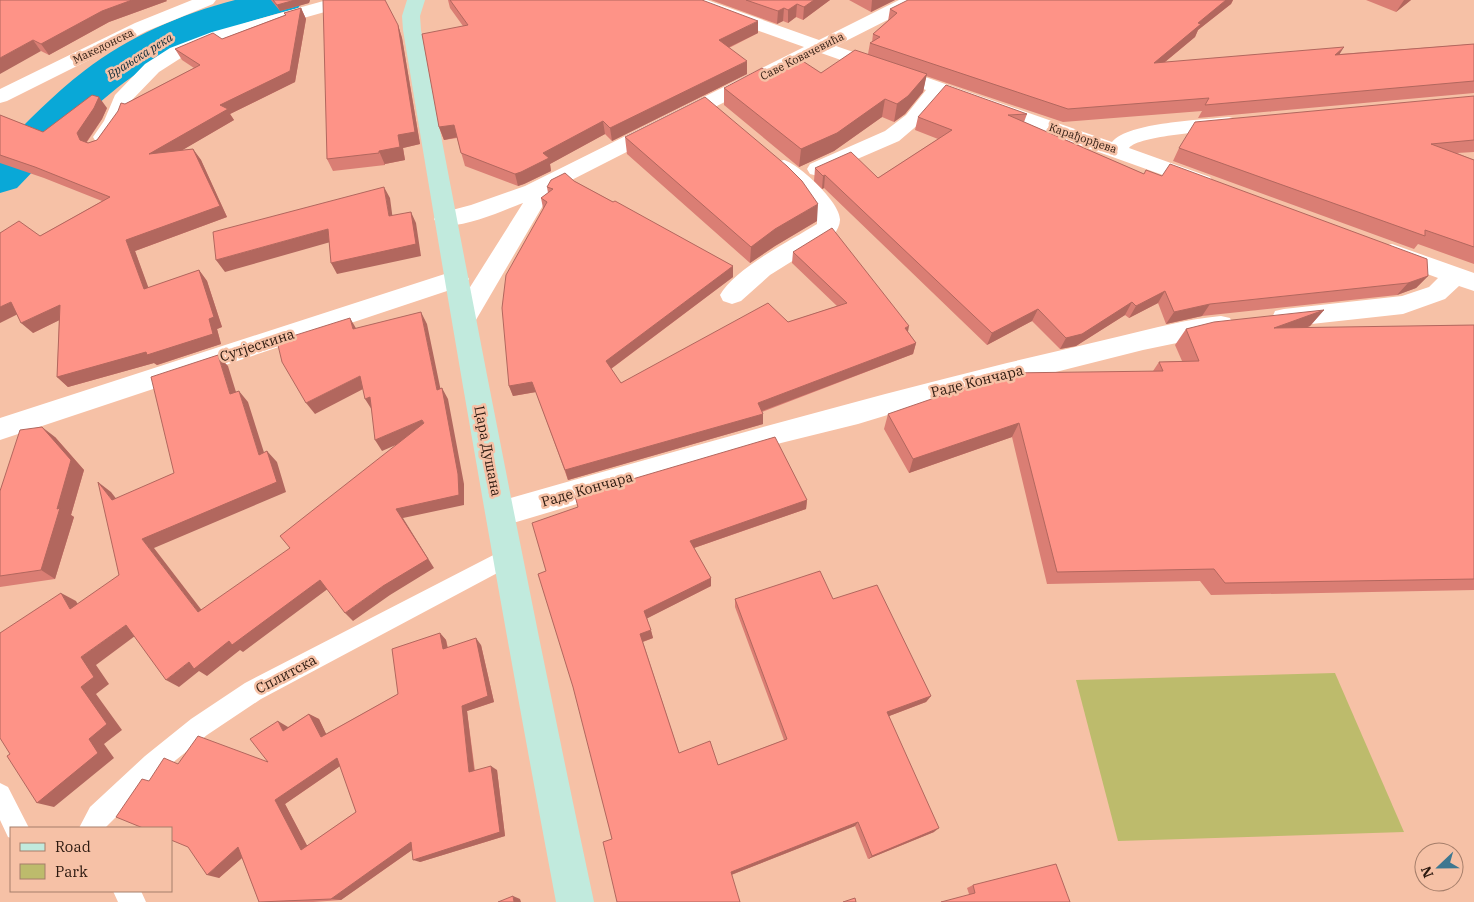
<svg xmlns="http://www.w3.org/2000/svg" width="1474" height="902" viewBox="0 0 1474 902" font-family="'IBM Plex Serif',serif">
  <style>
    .green { fill: #bdbb6c }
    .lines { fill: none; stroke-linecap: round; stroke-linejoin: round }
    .river { fill: #09a8d7; fill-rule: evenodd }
    .service { fill: #fff; fill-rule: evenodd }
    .minor { fill: #fff; fill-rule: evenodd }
    .secondary { fill: #c1eadd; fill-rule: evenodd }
    .wall { fill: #da7e74; fill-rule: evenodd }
    .shaded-wall { fill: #b2675e }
    .building { fill: #fe9387; stroke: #b2675e; fill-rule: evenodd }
    .labels { text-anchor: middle; stroke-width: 5; stroke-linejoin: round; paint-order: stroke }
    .far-street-label { font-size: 11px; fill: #2c190f; stroke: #f6c1a6 }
    .far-water-label { font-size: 12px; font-style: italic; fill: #132e3a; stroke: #f6c1a6 }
    .street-label { font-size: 14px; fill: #2c190f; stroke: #f6c1a6 }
  </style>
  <rect width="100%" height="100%" fill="#f6c1a6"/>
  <!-- green -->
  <path class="green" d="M 1335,673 L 1404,832 L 1118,841 L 1076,680 Z"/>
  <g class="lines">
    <!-- river -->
    <path class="river" d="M 235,0 L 304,0 L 298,8 C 233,25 171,46 117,88 C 80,117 50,154 17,188 L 0,193 L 0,149 C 27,122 54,94 84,71 C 128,37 181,14 235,0 Z"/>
    <!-- service -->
    <path class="service" d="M 507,548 L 514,550 L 517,557 L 514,564 L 261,699 L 207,735 L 161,772 L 105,828 L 79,828 L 90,807 L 145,756 L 191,719 L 245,683 Z
      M 0,783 L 8,787 L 29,828 L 11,828 L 11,838 L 8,837 L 0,820 Z
      M 113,891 L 141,891 L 146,902 L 118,902 Z"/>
    <!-- minor -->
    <path class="minor" d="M 192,0 L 216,0 L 213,4 L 147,31 L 7,101 L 0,103 L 0,89 L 135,23 Z
      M 327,0 L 356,0 L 353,4 L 226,40 L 184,56 L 159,72 L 131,101 L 124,121 L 110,142 L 103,143 L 96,142 L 93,137 L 104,121 L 115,95 L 145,64 L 170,48 L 212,32 Z
      M 681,0 L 707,0 L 819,40 L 899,0 L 922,0 L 919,4 L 836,46 L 1112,142 C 1129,122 1202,120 1229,117 L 1236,119 L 1239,123 L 1236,127 L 1229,129 C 1210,132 1140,135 1129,148 L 1210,177 L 1213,182 L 1210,187 L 1202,189 L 942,96 L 920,123 L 899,141 L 818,176 L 810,174 L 807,169 L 810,164 L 885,131 L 906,115 L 926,90 L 821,53 L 552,190 L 473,325 L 464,327 L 455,325 L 452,318 L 455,311 L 523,203 C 501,211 460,231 437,224 L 434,219 L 437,214 L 471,205 L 525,186 L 804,47 L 684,4 Z
      M 784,160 C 799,164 841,203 840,220 C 840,225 837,230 834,235 L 770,275 L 741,301 L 732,304 L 723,301 L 720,295 C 735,268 790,241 817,224 L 817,216 L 813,208 L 773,167 L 776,162 Z
      M 1392,244 L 1474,273 L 1474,291 L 1459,286 L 1445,299 L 1403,314 L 1284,327 L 1275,325 L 1272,318 L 1275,311 L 1284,309 L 1402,296 L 1429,287 L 1438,278 L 1384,258 L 1380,252 L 1384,246 Z
      M 457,270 L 465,273 L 469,279 L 465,285 L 0,440 L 0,418 Z
      M 1221,316 L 1230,318 L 1233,325 L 1230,332 L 1143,350 L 904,410 L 858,424 L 781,443 L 500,527 L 490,523 L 486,514 L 490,505 L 500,501 C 669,453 837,405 1007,363 C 1045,354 1083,345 1121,336 C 1154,328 1187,319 1221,316 Z"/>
    <!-- secondary -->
    <path class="secondary" d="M 407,0 L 425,0 L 420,16 L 421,30 C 476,321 532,612 594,902 L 556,902 C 501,612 451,321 403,30 L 402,16 Z"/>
  </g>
  <!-- wall -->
  <path class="wall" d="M 0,0 L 166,0 L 167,1 L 109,22 L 49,55 L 41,51 Z
    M 271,0 L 310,0 L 309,3 L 280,11 Z
    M 448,0 L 702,0 L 758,33 L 729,48 L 747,74 L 612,141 L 605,134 L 550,164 L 551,171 L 524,184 L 518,186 L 465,166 L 457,138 L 444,140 L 439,127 L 463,26 L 450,8 Z
    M 711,0 L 830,0 L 803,20 L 796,17 L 788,23 L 783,21 L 777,24 Z
    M 849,0 L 895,0 L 871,12 Z
    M 1233,0 L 1231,4 L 1198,30 L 1195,37 L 1165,62 L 1340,54 L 1474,44 L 1474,93 L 1198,118 L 1202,111 L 1063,122 L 926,76 L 923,92 L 905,114 L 894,122 L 882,117 L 834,151 L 799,167 L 724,105 L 724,88 L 769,73 L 821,73 L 868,54 L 870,43 L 872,42 L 873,34 L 888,21 L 890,9 Z
    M 1366,0 L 1411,0 L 1396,12 Z
    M 301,8 L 306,19 L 295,82 L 230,114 L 234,120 L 182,150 L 193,149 L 201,160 L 227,217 L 135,251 L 148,288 L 199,270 L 207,281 L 222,327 L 217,329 L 221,344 L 157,365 L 154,363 L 68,387 L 57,377 L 59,320 L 33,333 L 40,236 L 102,201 L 44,178 L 0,163 L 0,115 L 43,132 L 107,108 L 102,119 L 87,142 L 88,143 L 97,140 L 125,104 L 194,68 L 182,60 L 175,49 L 222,39 L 285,15 L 284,13 Z
    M 398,25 L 402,38 L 420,144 L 403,148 L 405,160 L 385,164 L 385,165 L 333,171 L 327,159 Z
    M 1474,96 L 1474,152 L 1457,153 L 1474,160 L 1474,264 L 1418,244 L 1414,249 L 1173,161 L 1179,148 Z
    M 1027,114 L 1024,122 L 1144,174 L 1428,276 L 1416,288 L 1397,295 L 1202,316 L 1166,324 L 1158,303 L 1129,318 L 1125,315 L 1076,346 L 1060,349 L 1032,321 L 987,345 L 824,188 L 822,189 L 814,181 L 815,168 L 878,178 L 938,139 L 915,130 L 918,117 Z
    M 625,137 L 817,221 L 775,246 L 750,263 L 627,154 Z
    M 574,181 L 733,266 L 733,277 L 611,369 L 621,383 L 788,322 L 837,306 L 792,263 L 793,252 L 908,332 L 916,343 L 913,354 L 762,412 L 763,414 L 763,424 L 568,480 L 536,392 L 513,396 L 509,386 L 543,208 L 541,198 L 548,193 L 547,187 Z
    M 1324,310 L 1310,326 L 1306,328 L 1474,325 L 1474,590 L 1211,595 L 1200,581 L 1047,584 L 1012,437 L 909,473 L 884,429 L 888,414 L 1153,371 L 1159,362 L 1182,361 L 1175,345 L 1186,329 Z
    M 55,437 L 84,470 L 71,515 L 74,517 L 55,579 L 0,587 L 0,491 Z
    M 807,500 L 806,509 L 694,548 L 711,578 L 711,586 L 647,618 L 653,638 L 643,642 L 679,753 L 718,765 L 784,740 L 735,607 L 735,599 L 833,599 L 931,696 L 926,702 L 889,716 L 934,832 L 868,859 L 855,826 L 731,875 L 612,839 L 546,571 Z
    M 440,633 L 446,640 L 448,648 L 481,645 L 494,702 L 467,711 L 475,771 L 497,770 L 505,836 L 420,862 L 412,850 L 341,900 L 313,902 L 259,902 L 242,858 L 219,878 L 178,764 L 268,762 L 288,727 L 309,714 L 319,719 L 326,734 L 398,694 ZM 340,766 L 356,812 L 307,846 L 285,804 Z
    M 973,885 L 1070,902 L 969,894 L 967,888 Z"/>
  <!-- shaded-wall -->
  <path class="shaded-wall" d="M 132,0 L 166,0 L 167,1 L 109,22 L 49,55 L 41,44 L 102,11 Z
    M 295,0 L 310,0 L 309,3 L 280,11 L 277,5 Z
    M 814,0 L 830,0 L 803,20 L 804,7 Z
    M 872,0 L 895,0 L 871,12 Z
    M 1226,0 L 1233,0 L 1231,4 L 1198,30 L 1195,37 L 1148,76 L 1154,63 L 1198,23 Z
    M 1404,0 L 1411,0 L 1396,12 Z
    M 797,4 L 796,17 L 788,23 L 788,10 Z
    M 301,8 L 306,19 L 295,82 L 230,114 L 234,120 L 157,165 L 149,154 L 220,105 Z
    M 784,8 L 783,21 L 777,24 L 778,11 Z
    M 758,21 L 758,33 L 719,52 L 719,40 Z
    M 398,25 L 402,38 L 420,144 L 403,148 L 405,160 L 385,164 L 385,165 L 379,151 L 398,135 Z
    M 33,40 L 41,51 L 0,74 L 0,58 Z
    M 1344,47 L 1336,60 L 1335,55 Z
    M 747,61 L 747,74 L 612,141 L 610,128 Z
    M 927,74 L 923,92 L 905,114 L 894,122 L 897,104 Z
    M 99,97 L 107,108 L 102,119 L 85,144 L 80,140 L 77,133 Z
    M 885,99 L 882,117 L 834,151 L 799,167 L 801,149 Z
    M 603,121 L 605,134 L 550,164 L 551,171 L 524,184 L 518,186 L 515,174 L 543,153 Z
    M 454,125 L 458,137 L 444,140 L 439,127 Z
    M 193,149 L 201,160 L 227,217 L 135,251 L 153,300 L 144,289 L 126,240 Z
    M 825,175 L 824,188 L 822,189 L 823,176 Z
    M 384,187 L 390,198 L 394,228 L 389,216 Z
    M 818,204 L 817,221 L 775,246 L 750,263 L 751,247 L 775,229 Z
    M 411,212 L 416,223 L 421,256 L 337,274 L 331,263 Z
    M 328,229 L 334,241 L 225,272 L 216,260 Z
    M 733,266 L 733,277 L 608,371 L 606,361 Z
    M 199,270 L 207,281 L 222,327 L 217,329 L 221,344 L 157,365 L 154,363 L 68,387 L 57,377 L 209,319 Z
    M 1428,276 L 1416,288 L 1397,295 L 1408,283 Z
    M 1165,291 L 1158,303 L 1129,318 L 1136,306 Z
    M 11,302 L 22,312 L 0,323 L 0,307 Z
    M 1132,302 L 1125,315 L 1076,346 L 1060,349 L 1066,338 Z
    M 1210,304 L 1202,316 L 1166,324 L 1174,312 Z
    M 60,305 L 70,315 L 33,333 L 21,323 Z
    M 1038,309 L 1032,321 L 987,345 L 992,333 Z
    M 1324,310 L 1310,326 L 1261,344 L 1274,328 Z
    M 421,312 L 427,324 L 443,401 L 437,390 Z
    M 350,318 L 357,330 L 353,329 Z
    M 909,326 L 907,337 L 905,328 Z
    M 916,343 L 913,354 L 757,413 L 758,403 Z
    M 218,355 L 228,366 L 240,405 L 230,394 Z
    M 360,376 L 367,387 L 315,414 L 306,403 Z
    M 532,382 L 536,392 L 513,396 L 509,386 Z
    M 442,388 L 448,399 L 464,484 L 464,505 L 403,518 L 434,568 L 390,595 L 353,621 L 345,613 L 383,586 L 396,509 Z
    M 239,391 L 248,402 L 268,465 L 259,455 Z
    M 370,397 L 372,410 L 365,399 Z
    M 763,414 L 763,424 L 568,480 L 565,470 Z
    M 422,420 L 428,431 L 382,451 L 375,440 Z
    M 1019,423 L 1012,437 L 909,473 L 913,459 Z
    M 42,427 L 55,437 L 84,470 L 71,515 L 74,517 L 55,579 L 41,570 L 57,509 Z
    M 267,451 L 277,462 L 286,492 L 154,548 L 210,621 L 198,612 L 142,539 Z
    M 98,482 L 111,492 L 125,510 L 112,500 Z
    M 807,500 L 806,509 L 691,549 L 690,541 Z
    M 711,578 L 711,586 L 646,619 L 644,611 Z
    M 320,580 L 329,588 L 243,652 L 240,650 L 207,676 L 199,671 L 179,687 L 166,680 L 189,662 L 229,641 Z
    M 61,593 L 76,601 L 85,617 L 70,609 Z
    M 126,625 L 139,633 L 96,665 L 109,684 L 96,694 L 122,730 L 104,744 L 114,758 L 54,807 L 37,803 L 81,687 L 81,657 Z
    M 651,630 L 653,638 L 642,642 L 640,634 Z
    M 440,633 L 446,640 L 449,656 L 443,649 Z
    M 476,638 L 481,645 L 494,702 L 467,711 L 475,777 L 469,772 L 462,706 Z
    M 931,696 L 926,702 L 884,718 L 887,712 Z
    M 309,714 L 319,719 L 330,742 L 321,737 Z
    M 278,721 L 288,727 L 292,736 L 283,731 Z
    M 337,758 L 346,762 L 285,804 L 311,853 L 301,850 L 275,800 Z
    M 491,766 L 497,770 L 505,836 L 420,862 L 413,860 Z
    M 858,822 L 855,826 L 731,875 L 731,872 Z
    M 939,828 L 934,832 L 868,859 L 872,856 Z
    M 411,842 L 419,845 L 341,900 L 331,899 Z
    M 238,847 L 250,851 L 219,878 L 207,875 Z
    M 513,896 L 520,899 L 521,902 L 514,902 Z"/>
  <!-- building -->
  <path class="building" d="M 0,0 L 132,0 L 102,11 L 41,44 L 33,40 L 0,58 Z
    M 273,0 L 295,0 L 277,5 Z
    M 323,0 L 385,0 L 398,25 L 415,132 L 398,135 L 400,147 L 379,151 L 379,153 L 327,159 Z
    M 450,0 L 702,0 L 758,21 L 719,40 L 747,61 L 610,128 L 603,121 L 543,153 L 549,158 L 521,172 L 515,174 L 461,153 L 454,125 L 439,127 L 422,34 L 468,25 Z
    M 746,0 L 814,0 L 804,7 L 797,4 L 788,10 L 784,8 L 778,11 Z
    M 908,0 L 1226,0 L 1198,23 L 1201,24 L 1154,63 L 1344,47 L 1335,55 L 1474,44 L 1474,81 L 1205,105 L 1209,98 L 1068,109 L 870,43 L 880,37 L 873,34 L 897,13 L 890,9 Z
    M 301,8 L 290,71 L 220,105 L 228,109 L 149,154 L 193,149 L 220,206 L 126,240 L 144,289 L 199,270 L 214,317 L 209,319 L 213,334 L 147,355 L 146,352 L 57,377 L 60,305 L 21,323 L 11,302 L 0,307 L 0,233 L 19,221 L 40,236 L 110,197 L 35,167 L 0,155 L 0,115 L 43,132 L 92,95 L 99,97 L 94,108 L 77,133 L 80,140 L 88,143 L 97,140 L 118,111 L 121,103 L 125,104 L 200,65 L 175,49 L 213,33 L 222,39 L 286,15 L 284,13 Z
    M 855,50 L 927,74 L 908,96 L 897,104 L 885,99 L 837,133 L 801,149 L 724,88 L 762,68 L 769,73 L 798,58 L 821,73 Z
    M 946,85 L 1027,114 L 1008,115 L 1144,174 L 1146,170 L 1162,176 L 1170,164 L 1427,259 L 1428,276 L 1408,283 L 1210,304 L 1174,312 L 1165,291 L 1136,306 L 1132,302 L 1082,334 L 1066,338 L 1038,309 L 992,333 L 825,175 L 823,176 L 815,168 L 851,152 L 878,178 L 952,130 L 918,117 Z
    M 1474,96 L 1474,140 L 1431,144 L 1474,160 L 1474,247 L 1425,230 L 1425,236 L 1179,148 L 1195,122 Z
    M 705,97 L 787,166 L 802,181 L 818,204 L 775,229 L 751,247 L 625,137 Z
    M 565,173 L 574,181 L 613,202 L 615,201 L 733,266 L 606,361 L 621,383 L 768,303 L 788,322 L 847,303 L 793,252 L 832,228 L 909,326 L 905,328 L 916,343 L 758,403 L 763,414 L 565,470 L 532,382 L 509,386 L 502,308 L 506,275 L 547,202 L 541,198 L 553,189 L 547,187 L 551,180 Z
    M 384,187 L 389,216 L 411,212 L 416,244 L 331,263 L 328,229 L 216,260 L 213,232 Z
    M 1324,310 L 1274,328 L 1474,325 L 1474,579 L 1225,583 L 1214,569 L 1057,572 L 1019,423 L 913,459 L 888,414 L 1007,373 L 1163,371 L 1159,362 L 1199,361 L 1186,329 L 1214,322 Z
    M 421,312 L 437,390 L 442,388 L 458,474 L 459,495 L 396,509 L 428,559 L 383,586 L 345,613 L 320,580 L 232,645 L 229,641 L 194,669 L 189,662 L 166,680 L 126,625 L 81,657 L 94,677 L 81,687 L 107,724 L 89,739 L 98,753 L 37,803 L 7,756 L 10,754 L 0,738 L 0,633 L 61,593 L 70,609 L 119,575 L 98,482 L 112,500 L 174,473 L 151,377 L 218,355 L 230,394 L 239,391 L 259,455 L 267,451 L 277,482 L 142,539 L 198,612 L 290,548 L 280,536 L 424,423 L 422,420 L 375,440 L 370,397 L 365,399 L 360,376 L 306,403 L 282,362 L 277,341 L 350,318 L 353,329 Z
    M 42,427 L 71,460 L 57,509 L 60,508 L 41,570 L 0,576 L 0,491 L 20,430 Z
    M 775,437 L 807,500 L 690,541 L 711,578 L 644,611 L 651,630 L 640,634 L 679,753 L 710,741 L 718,765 L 787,739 L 735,599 L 820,571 L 833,599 L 877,585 L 931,696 L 887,712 L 939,828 L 872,856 L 858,822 L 731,872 L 740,902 L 617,902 L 603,842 L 612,839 L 573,687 L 538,574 L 546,571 L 532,523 L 578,507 L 575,496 Z
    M 440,633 L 443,649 L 476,638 L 488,696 L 462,706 L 469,772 L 491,766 L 500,832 L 413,860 L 411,842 L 331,899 L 259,902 L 238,847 L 207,875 L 188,847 L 171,840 L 171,828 L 143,828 L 116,817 L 142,779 L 149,781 L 164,758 L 178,764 L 198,736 L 268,762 L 250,739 L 278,721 L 283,731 L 309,714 L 321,737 L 398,694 L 392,649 ZM 337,758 L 356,812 L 301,850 L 275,800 Z
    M 1056,864 L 1070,902 L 941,902 L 975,893 L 973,885 Z
    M 513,896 L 514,902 L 498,902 Z
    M 855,898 L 856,902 L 843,902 Z"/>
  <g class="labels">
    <!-- far-street labels -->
    <g class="far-street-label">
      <text transform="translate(103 46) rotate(-26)" y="4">Македонска</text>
      <text transform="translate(802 56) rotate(-27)" y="4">Саве Ковачевића</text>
      <text transform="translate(1083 138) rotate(19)" y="4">Карађорђева</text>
    </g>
    <!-- far-water labels -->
    <g class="far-water-label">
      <text transform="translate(140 56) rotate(-32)" y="4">Врањска река</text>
    </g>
    <!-- street labels -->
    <g class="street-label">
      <text transform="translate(257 345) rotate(-18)" y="5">Сутјескина</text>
      <text transform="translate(977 381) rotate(-14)" y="5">Раде Кончара</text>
      <text transform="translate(488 451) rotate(79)" y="5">Цара Душана</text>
      <text transform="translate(587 489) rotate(-16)" y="5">Раде Кончара</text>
      <text transform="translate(286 674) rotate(-28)" y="5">Сплитска</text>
    </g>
  </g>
  <!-- legend -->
  <rect x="10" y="827" width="162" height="65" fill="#f6c1a6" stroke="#a57e6a"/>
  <rect x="20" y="843" width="25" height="8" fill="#c1eadd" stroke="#a57e6a"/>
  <text x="55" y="852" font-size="15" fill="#2c190f">Road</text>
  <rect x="20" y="864" width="25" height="15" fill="#bdbb6c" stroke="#a57e6a"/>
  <text x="55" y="877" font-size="15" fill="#2c190f">Park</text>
  <!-- north arrow -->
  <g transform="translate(1439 867) rotate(248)"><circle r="24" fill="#f6c1a6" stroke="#a57e6a"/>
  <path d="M0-4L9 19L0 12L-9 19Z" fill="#3d7790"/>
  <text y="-8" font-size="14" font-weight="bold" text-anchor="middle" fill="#2c190f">N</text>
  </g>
</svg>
